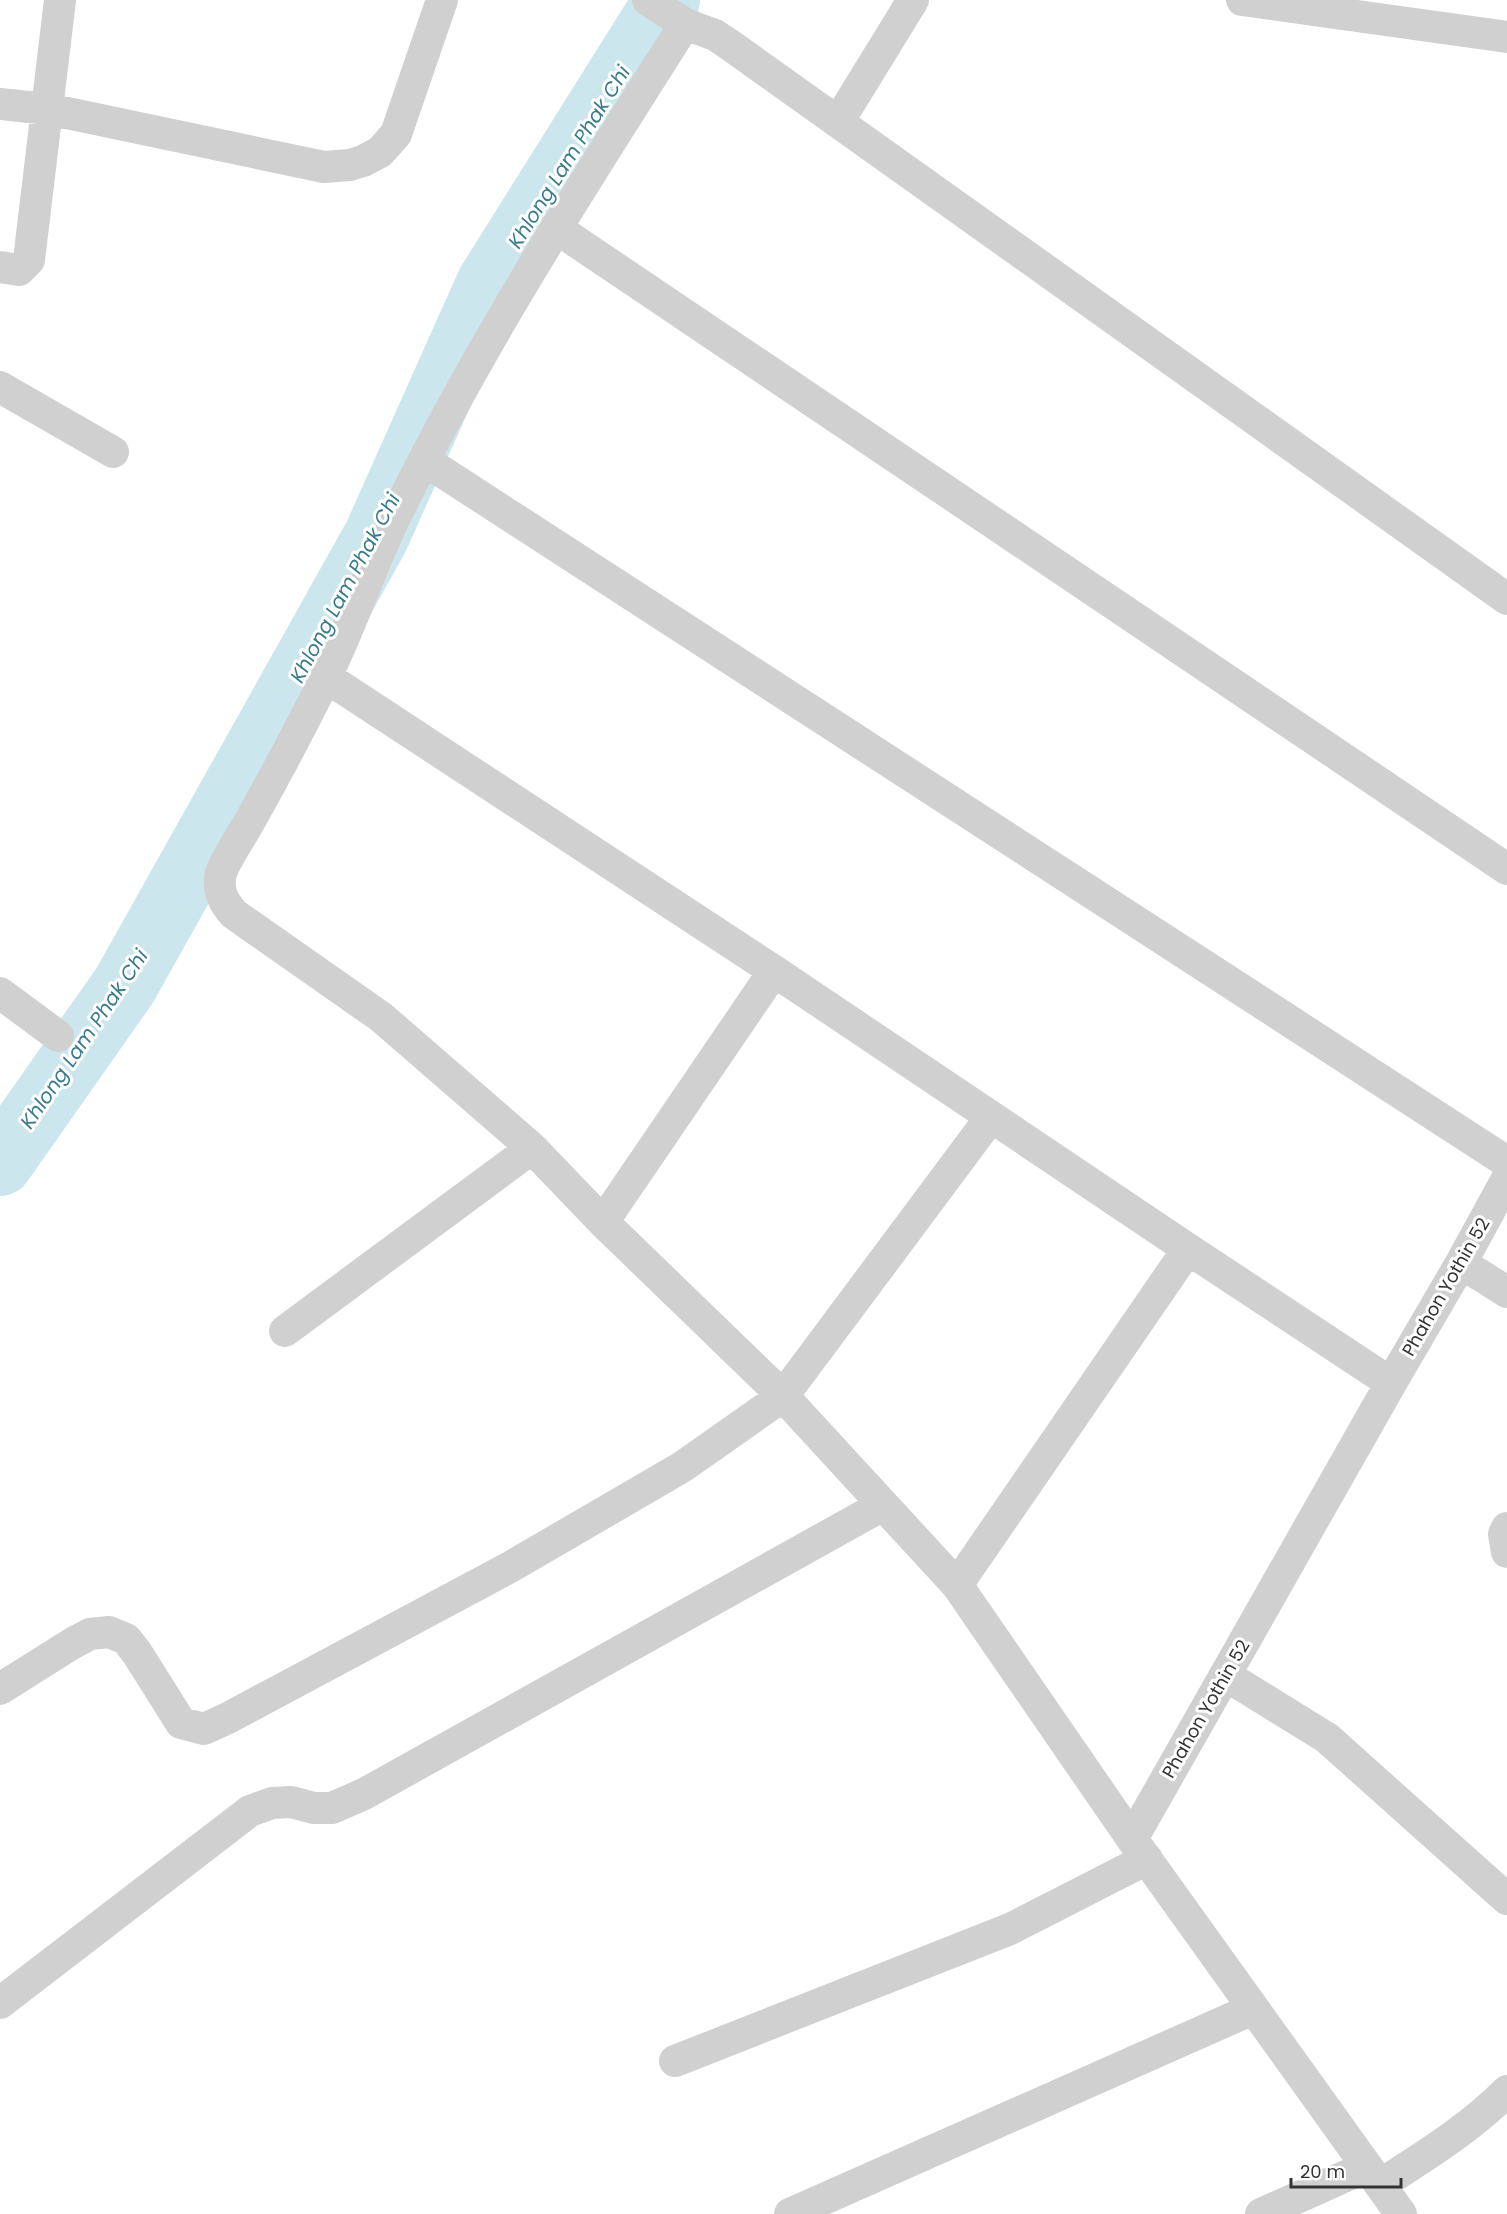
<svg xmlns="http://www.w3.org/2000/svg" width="1507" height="2214" viewBox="0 0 1507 2214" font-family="Poppins,sans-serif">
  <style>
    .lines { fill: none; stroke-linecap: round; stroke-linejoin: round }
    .river { stroke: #cbe6ed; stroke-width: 66 }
    .minor { stroke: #d0d0d0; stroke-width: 32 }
    .labels { text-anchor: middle; stroke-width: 6; stroke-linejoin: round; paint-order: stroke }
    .street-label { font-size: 18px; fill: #333; stroke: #fff }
    .water-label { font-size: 20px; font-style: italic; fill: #387b8c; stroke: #fff }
  </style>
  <rect width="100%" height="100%" fill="#fff"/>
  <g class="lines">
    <!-- river -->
    <path class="river" d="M 0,1163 L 125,985 L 376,537 L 489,284 L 667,0"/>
    <!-- minor -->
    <path class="minor" d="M 648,0 L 685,24 L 715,35 L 730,45 L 1507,599
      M 1242,0 L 1507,37
      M 685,24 C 584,183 481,342 398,511 C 369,569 350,631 320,689 C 298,733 275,776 251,819 C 244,832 225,860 221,873 C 217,890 223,902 234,914 L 381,1017 L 532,1148 L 603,1222 L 783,1396 L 957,1585 L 1132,1839 L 1401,2214
      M 0,104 L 48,109 L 324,167 L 350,165 L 363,161 L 380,152 L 396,134 L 442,0
      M 838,122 L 913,0
      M 556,228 L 1507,869
      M 0,267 L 19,270 L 29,260 L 60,0
      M 0,387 L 113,452
      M 424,460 L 1507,1162
      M 326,677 L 774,971 L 1188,1249 L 1391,1383
      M 0,993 L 58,1036
      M 603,1222 L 774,971
      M 1461,1263 L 1507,1292
      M 285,1331 L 532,1148
      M 1507,1528 L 1504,1534 L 1507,1552
      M 957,1585 L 1188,1249
      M 1225,1675 L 1327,1738 L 1507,1899
      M 0,1689 L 73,1643 L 90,1634 L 109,1632 L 126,1639 L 137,1653 L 181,1723 L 204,1729 L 228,1718 L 512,1566 L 682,1467 L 783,1396 L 991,1117
      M 1132,1839 L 1391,1383 L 1461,1263 L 1507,1179
      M 0,2003 L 250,1811 L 272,1803 L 291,1802 L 314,1808 L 332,1808 L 364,1794 L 883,1505
      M 675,2061 L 1010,1929 L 1147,1859
      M 1380,2185 C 1425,2156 1469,2129 1507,2091
      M 790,2214 L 1253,2009
      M 1261,2214 L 1366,2167"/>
  </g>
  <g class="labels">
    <!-- street labels -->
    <g class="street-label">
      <text transform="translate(1446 1287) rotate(-60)" y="6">Phahon Yothin 52</text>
      <text transform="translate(1206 1709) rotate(-60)" y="6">Phahon Yothin 52</text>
    </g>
    <!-- water labels -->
    <g class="water-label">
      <text transform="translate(569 157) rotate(-58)" y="7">Khlong Lam Phak Chi</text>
      <text transform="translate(345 588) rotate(-62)" y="7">Khlong Lam Phak Chi</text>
      <text transform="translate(84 1039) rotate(-56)" y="7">Khlong Lam Phak Chi</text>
    </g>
  </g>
  <!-- scale -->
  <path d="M1291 2178v9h110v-9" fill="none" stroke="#333333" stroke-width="3"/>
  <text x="1300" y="2178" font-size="18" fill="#333333" stroke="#ffffff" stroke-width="4.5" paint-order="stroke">20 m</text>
</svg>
